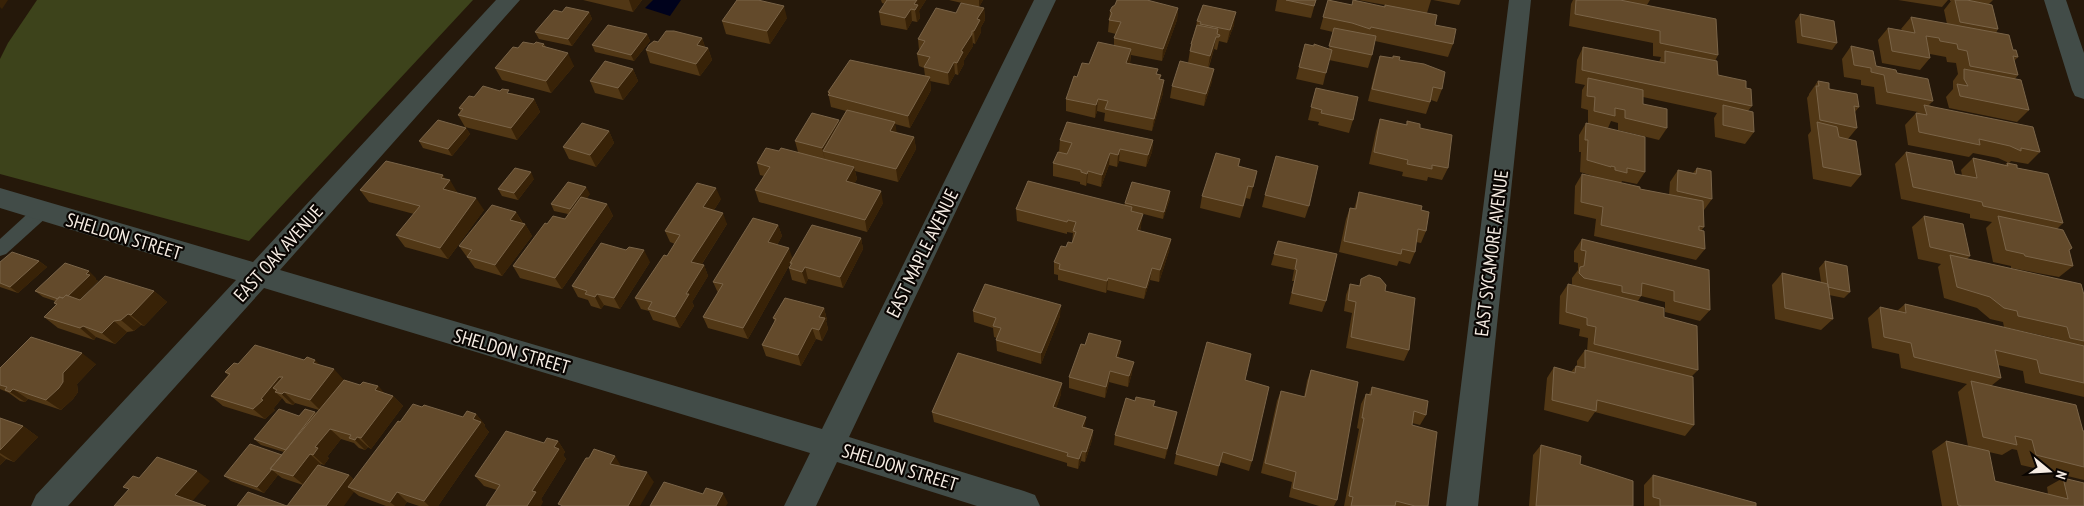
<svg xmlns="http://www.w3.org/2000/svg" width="2084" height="506" viewBox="0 0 2084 506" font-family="'PT Sans Narrow',sans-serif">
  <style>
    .green { fill: #3d431b }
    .water { fill: #00021c }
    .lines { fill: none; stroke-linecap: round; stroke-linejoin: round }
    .service { fill: #424c48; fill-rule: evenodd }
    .minor { fill: #424c48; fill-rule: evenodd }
    .wall { fill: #513715 }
    .shaded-wall { fill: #382207 }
    .building { fill: #634a2b; stroke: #7a6448 }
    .labels { text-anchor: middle; stroke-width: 4.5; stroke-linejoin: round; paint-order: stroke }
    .street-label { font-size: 19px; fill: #f6ece3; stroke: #0a0502 }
  </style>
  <rect width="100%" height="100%" fill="#25180a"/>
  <!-- green -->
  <path class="green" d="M 37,0 L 473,0 L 249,241 L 0,174 L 0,59 L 8,43 Z"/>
  <!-- water -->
  <path class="water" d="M 653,0 L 681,0 L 670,16 L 645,8 Z"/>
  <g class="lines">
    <!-- service -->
    <path class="service" d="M 42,204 L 48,206 L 51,211 L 48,216 L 6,254 L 0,256 L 0,239 L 36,206 Z"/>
    <!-- minor -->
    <path class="minor" d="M 496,0 L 520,0 L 280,270 L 822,429 L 1034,0 L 1056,0 L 849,437 L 1024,491 L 1035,495 L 1040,506 L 977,506 L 837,462 L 816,506 L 784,506 L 810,453 L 264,288 L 68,506 L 31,506 L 36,495 L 236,280 L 0,208 L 0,188 L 253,262 Z
      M 1509,0 L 1531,0 L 1478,506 L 1446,506 Z
      M 2044,0 L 2066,0 L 2084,53 L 2084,99 L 2075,96 L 2072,90 Z"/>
  </g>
  <!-- wall -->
  <path class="wall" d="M 583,0 L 642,0 L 633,12 Z
    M 881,0 L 926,0 L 919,11 L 920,18 L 917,22 L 912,21 L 907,30 L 881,25 L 879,12 L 885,4 L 882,3 Z
    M 949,0 L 983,0 L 979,7 Z
    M 1277,0 L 1316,0 L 1311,18 L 1275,11 Z
    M 1328,0 L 1352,5 L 1384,7 L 1385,5 L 1358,0 L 1431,0 L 1427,13 L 1435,25 L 1453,44 L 1448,57 L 1375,41 L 1372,55 L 1368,68 L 1329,60 L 1323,85 L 1296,79 L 1305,44 L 1329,49 L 1333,32 L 1320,29 Z
    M 1433,0 L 1461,0 L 1459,5 Z
    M 1573,0 L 1650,0 L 1647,5 L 1718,55 L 1715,61 L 1718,75 L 1746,88 L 1752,106 L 1748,111 L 1754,132 L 1745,144 L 1715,137 L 1714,118 L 1717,113 L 1643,97 L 1643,104 L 1667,128 L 1659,140 L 1618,130 L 1618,123 L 1611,121 L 1608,128 L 1645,172 L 1637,184 L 1622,181 L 1621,183 L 1640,189 L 1669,195 L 1670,182 L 1678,170 L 1693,173 L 1697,168 L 1712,199 L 1704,210 L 1704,227 L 1701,231 L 1705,249 L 1696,260 L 1594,236 L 1596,219 L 1574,214 L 1575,186 L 1582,174 L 1599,178 L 1580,172 L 1581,152 L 1579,152 L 1579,135 L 1586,123 L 1588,123 L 1588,110 L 1581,108 L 1582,90 L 1585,85 L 1575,83 L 1577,60 L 1583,47 L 1659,62 L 1661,57 L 1653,56 L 1653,43 L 1569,26 L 1571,4 Z
    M 1898,0 L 1948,0 L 1942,7 Z
    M 1950,0 L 1993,0 L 1989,4 L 1998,29 L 1996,33 L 2013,50 L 2018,57 L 2014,61 L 2018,75 L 2015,79 L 2029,110 L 2017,122 L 1949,108 L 1946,97 L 1953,89 L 1953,81 L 1958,74 L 1956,63 L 1947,62 L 1946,57 L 1930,54 L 1930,58 L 1920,70 L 1882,63 L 1878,40 L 1888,28 L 1902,30 L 1901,29 L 1911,17 L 1947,24 L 1944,10 L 1951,1 L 1950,1 Z
    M 984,8 L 985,20 L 981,27 L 981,32 L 975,44 L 973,43 L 973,46 L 964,60 L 964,64 L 958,75 L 955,74 L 949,85 L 930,81 L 931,90 L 910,128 L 895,124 L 896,133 L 914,137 L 916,149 L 898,182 L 855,171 L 857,179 L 854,184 L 883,203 L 867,232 L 759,202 L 755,190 L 764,176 L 760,175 L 757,163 L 779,151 L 798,152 L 795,141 L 839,123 L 846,111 L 831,107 L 828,92 L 925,76 L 924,68 L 919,66 L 917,54 L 919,50 L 918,39 L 956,13 Z
    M 1178,8 L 1177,20 L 1162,61 L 1131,55 L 1130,63 L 1161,75 L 1160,79 L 1163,93 L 1152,131 L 1104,121 L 1105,113 L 1097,111 L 1095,118 L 1066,111 L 1066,99 L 1077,77 L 1089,64 L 1114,46 L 1114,38 L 1116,34 L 1108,32 L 1110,11 Z
    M 589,12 L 592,19 L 572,46 L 539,39 L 535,32 Z
    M 1800,14 L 1837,43 L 1832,50 L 1797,43 L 1795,21 Z
    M 787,18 L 770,44 L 726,34 L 722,21 Z
    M 1197,21 L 1234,25 L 1227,43 L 1219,41 L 1217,50 L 1214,49 L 1209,67 L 1212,81 L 1204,106 L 1170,98 L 1172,86 L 1188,63 L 1191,44 L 1196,26 Z
    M 647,34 L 650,41 L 634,61 L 595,52 L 592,45 Z
    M 702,38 L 705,47 L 708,48 L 712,60 L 700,76 L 650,63 L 646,50 L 658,42 Z
    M 534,44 L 544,44 L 546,47 L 574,66 L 551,93 L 502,80 L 495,68 L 518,48 Z
    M 1851,46 L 1876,66 L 1897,73 L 1933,101 L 1929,105 L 2040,152 L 2028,164 L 2011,161 L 2009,163 L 1998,158 L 1973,153 L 1969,157 L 1908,145 L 1905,125 L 1916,113 L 1918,112 L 1876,104 L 1874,87 L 1861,85 L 1861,80 L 1844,77 L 1842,59 Z
    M 1380,56 L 1399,60 L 1442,89 L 1437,102 L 1431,100 L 1426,114 L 1368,101 L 1376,68 Z
    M 633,69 L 638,81 L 623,100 L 595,93 L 590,81 Z
    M 1818,81 L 1859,107 L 1855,112 L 1857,128 L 1848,139 L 1861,175 L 1851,187 L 1813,179 L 1808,135 L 1811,131 L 1807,98 L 1809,95 L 1809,94 Z
    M 1316,88 L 1353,120 L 1349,133 L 1318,125 L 1319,122 L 1308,120 Z
    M 511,93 L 534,99 L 540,112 L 517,140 L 465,127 L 458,115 L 461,112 L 459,108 L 474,97 Z
    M 1380,119 L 1406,125 L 1407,121 L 1420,128 L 1448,168 L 1442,180 L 1428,177 L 1427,181 L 1402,176 L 1403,172 L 1369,164 L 1376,131 Z
    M 466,128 L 470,134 L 452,156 L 423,148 L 419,141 Z
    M 609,131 L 614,143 L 596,167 L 569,159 L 563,147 Z
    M 1060,140 L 1153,140 L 1152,152 L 1146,167 L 1119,161 L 1117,167 L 1109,165 L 1101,187 L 1087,183 L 1086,186 L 1080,184 L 1080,182 L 1053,176 L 1053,163 L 1067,154 L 1059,152 Z
    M 1906,152 L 1955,174 L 1962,175 L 1961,170 L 1973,158 L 2005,165 L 2007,163 L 2017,168 L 2063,223 L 2057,229 L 2072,248 L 2069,250 L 2073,266 L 2059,277 L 2011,268 L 2011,266 L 1993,262 L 1986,228 L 1992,222 L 1970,218 L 1970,214 L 1901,199 L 1895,164 Z
    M 1240,159 L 1239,166 L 1257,171 L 1250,199 L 1246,198 L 1240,218 L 1200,208 L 1202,196 Z
    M 446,179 L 457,192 L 457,193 L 484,210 L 448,259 L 405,247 L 396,235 L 414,214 L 369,202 L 360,190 Z
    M 534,179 L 518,200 L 502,196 L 498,189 Z
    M 1359,192 L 1421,210 L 1426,231 L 1421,243 L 1416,242 L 1415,252 L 1410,264 L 1399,261 L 1397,266 L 1339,252 L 1346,219 L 1350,208 L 1354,209 Z
    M 590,194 L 586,199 L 607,204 L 613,216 L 562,289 L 520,278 L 513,266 L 547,224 L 565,219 L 568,214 L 554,211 L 551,204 Z
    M 1265,195 L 1309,206 L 1305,218 L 1262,207 Z
    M 1170,198 L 1163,219 L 1132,211 L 1141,226 L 1140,231 L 1171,239 L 1169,251 L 1159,282 L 1150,280 L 1144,299 L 1107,290 L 1106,293 L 1058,280 L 1058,275 L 1054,274 L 1054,262 L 1066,247 L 1072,243 L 1073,233 L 1067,232 L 1067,234 L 1017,221 L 1016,209 L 1124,205 L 1125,203 Z
    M 721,199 L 714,210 L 727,224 L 702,264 L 704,265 L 708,276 L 692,302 L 694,306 L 680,328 L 653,320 L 649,311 L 641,309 L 635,298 L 667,256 L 675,244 L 670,242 L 665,231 Z
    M 516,212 L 523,223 L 525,224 L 532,236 L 502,276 L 475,268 L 459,246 Z
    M 1924,216 L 1970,256 L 1967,259 L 2084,295 L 2084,397 L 2025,383 L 2023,371 L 1998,365 L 2001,378 L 1991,386 L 2084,431 L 2084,480 L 2021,465 L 2017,450 L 2012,449 L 2002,455 L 1989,452 L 1995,481 L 2048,494 L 2047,487 L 2063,478 L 2084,506 L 1942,506 L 1932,451 L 1946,441 L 1968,446 L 1958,392 L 1967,384 L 1901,368 L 1899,354 L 1872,348 L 1868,318 L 1880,307 L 1897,311 L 1905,304 L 2053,339 L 2053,338 L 2004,327 L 2003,322 L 1990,319 L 1977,308 L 1944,298 L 1938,267 L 1941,264 L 1918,259 L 1912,227 Z
    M 778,225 L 782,236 L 777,245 L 793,258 L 861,238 L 863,249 L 843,288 L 808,279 L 806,284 L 792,280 L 789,268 L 791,265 L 790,264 L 748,339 L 708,328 L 703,317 L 718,293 L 713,282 Z
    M 1582,239 L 1710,310 L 1700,321 L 1665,312 L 1665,302 L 1641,296 L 1638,301 L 1664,317 L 1698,370 L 1691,377 L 1694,425 L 1685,436 L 1595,412 L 1588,422 L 1544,410 L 1547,378 L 1554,367 L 1571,372 L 1576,366 L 1577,366 L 1577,361 L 1585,350 L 1587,351 L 1588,338 L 1579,336 L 1580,329 L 1559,324 L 1560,296 L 1568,284 L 1573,286 L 1572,284 L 1572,278 L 1578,270 L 1578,263 L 1574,262 L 1574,251 Z
    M 1278,241 L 1337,254 L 1326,301 L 1322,312 L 1289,304 L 1294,281 L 1292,281 L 1294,270 L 1271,265 Z
    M 39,261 L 47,267 L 18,293 L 0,287 L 0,262 Z
    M 1825,261 L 1850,292 L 1844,298 L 1829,295 L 1833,319 L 1821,330 L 1775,319 L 1772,285 L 1782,273 L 1821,282 L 1819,268 Z
    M 650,262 L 620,309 L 604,305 L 601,309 L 591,306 L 588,300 L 578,297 L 572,286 Z
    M 96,278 L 95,279 L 98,281 L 79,300 L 154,291 L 167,302 L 144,326 L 141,325 L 134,331 L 127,332 L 115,344 L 96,337 L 94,340 L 58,328 L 44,317 L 56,305 L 54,303 L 55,301 L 43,297 L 35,291 Z
    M 1361,279 L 1385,291 L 1409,350 L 1404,361 L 1346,348 L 1352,313 L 1344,311 L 1346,295 L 1350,284 L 1359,286 Z
    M 824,308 L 827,320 L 826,321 L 828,329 L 822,341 L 816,339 L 801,366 L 766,356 L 762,345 L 775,322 L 773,318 Z
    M 973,311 L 1060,316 L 1041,364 L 997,351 L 996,340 L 997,338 L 994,337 L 993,328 L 974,322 Z
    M 1120,352 L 1118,357 L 1132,373 L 1128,387 L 1109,382 L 1105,398 L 1069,388 L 1069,377 Z
    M 96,364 L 77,384 L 78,392 L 73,399 L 61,410 L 28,399 L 25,402 L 20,401 L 9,393 L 0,389 L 0,368 Z
    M 238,364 L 320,365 L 344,380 L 360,385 L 378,386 L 384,393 L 393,396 L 403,406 L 371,449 L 368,447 L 365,450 L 359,448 L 354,443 L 341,439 L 327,457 L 329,458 L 324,465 L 321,464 L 320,466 L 349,475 L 354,480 L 400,422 L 422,407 L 463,417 L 476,414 L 485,425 L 484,426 L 489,432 L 438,506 L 419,506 L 407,502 L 404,506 L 386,506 L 359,496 L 354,492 L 303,485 L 282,478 L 278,475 L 264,493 L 231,481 L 224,476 L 282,455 L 284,452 L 261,445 L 254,439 L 299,416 L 315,412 L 316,413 L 319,410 L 295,403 L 293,405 L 286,403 L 282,398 L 273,409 L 275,410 L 265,419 L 223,406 L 211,396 L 228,375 L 225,372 Z
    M 1311,370 L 1337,500 L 1334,506 L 1319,506 L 1289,497 L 1292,482 L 1261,473 L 1277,401 L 1281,391 L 1304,397 L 1307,381 Z
    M 1245,380 L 1252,461 L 1249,471 L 1220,462 L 1217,476 L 1174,464 L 1176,454 Z
    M 1372,387 L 1426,415 L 1420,425 L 1412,423 L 1412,425 L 1428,506 L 1344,506 L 1359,429 L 1357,428 L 1361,404 L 1366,394 L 1369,394 Z
    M 1061,394 L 1056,408 L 1085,427 L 1093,430 L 1092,440 L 1085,462 L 1081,461 L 1078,469 L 1067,466 L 1067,463 L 934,422 L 932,412 Z
    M 1135,401 L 1155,401 L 1154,406 L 1175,423 L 1165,459 L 1114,445 L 1115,435 Z
    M 0,418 L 23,426 L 38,437 L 14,462 L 6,459 L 0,465 Z
    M 558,441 L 565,452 L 563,455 L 566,459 L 541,499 L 543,502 L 497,490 L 484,486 L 475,476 L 544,443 Z
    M 1541,445 L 1580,464 L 1633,506 L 1529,506 L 1533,455 Z
    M 1653,475 L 1756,506 L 1644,506 L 1644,485 Z"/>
  <!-- shaded-wall -->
  <path class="shaded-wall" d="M 0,0 L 8,0 L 2,9 L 0,7 Z
    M 629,0 L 642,0 L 633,12 Z
    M 917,0 L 926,0 L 919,11 L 920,18 L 917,22 L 914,4 Z
    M 979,0 L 983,0 L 979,7 Z
    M 784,6 L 787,18 L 770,44 L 767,31 Z
    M 984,8 L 985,20 L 981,27 L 981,32 L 975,44 L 974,31 L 977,19 Z
    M 1178,8 L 1177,20 L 1162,61 L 1163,49 Z
    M 911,9 L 912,21 L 907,30 L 905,18 Z
    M 589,12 L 592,19 L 572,46 L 568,39 Z
    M 1236,12 L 1234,25 L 1227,43 L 1230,30 Z
    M 647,34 L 650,41 L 634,61 L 631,55 Z
    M 972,34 L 973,46 L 964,60 L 964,64 L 958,75 L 957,63 L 961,51 Z
    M 1216,37 L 1214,49 L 1208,68 L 1210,56 Z
    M 702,38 L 706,50 L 708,48 L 712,60 L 700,76 L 696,64 L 697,45 Z
    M 1131,49 L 1130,62 L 1125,75 L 1126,63 Z
    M 568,53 L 574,66 L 551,93 L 546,81 Z
    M 954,62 L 955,74 L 949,85 L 948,73 Z
    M 633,69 L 638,81 L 623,100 L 618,88 Z
    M 1214,69 L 1212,81 L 1204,106 L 1206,94 Z
    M 930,77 L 931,90 L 910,128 L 908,116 Z
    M 1164,80 L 1163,93 L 1152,131 L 1154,119 Z
    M 534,99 L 540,112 L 517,140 L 511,128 Z
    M 1098,99 L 1097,111 L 1095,118 L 1096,105 Z
    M 839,120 L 841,132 L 823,151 L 825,160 L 822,148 Z
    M 895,122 L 897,134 L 890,131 Z
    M 466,128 L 470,134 L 452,156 L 448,149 Z
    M 609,131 L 614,143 L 596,167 L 590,155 Z
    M 914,137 L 916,149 L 898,182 L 896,169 Z
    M 1153,140 L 1152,152 L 1146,167 L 1148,155 Z
    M 1120,149 L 1119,161 L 1117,167 L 1118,155 Z
    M 1110,153 L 1109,165 L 1101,187 L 1102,175 Z
    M 854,167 L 857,179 L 849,193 L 846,181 Z
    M 1088,171 L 1087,183 L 1086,186 L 1087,174 Z
    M 531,172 L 534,179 L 518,200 L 514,193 Z
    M 443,175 L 448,183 L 450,180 L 457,192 L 450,201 L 443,189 L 441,178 Z
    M 586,187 L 590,194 L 573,216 L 570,209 Z
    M 716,188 L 721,199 L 708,219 L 703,207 Z
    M 881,191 L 883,203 L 867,232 L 865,220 Z
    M 1170,191 L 1170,198 L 1163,219 L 1164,212 Z
    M 476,198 L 484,210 L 448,259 L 440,248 Z
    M 607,204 L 613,216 L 562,289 L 555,278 Z
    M 516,212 L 523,224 L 510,220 Z
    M 723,213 L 727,224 L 696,273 L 691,262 Z
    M 1143,214 L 1141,226 L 1136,242 L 1137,230 Z
    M 525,224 L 532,236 L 502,276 L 495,265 Z
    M 778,225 L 782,236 L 772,254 L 768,242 Z
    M 861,238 L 863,249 L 843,288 L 840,277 Z
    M 1171,239 L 1169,251 L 1159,282 L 1160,270 Z
    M 789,248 L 793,260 L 790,263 L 790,264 L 748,339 L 743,328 Z
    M 644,250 L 650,262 L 620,309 L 614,298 Z
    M 39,261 L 47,267 L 18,293 L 10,287 Z
    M 704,265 L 708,276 L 692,302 L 694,306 L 680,328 L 675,317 L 686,294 Z
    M 805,267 L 808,279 L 806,284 L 802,272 Z
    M 1152,268 L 1150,280 L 1144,299 L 1146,288 Z
    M 89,271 L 96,278 L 95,279 L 98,281 L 71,307 L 63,301 Z
    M 1108,278 L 1107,290 L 1106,293 L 1107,281 Z
    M 154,291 L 167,302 L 144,326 L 131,315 Z
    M 597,294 L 604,305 L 601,309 L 595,297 Z
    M 1061,305 L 1060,316 L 1041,364 L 1041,353 Z
    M 824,308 L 827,320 L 826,321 L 828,329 L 822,341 L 819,330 L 819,317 Z
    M 128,314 L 141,325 L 134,331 L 121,320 Z
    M 114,321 L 127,332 L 115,344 L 102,333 Z
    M 83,326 L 96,337 L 94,340 L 80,328 Z
    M 812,328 L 816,339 L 801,366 L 798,355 Z
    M 1121,341 L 1120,352 L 1115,368 L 1116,357 Z
    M 82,353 L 96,364 L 77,384 L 78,392 L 73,399 L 61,410 L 46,400 L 63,373 Z
    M 315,360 L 326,371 L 313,363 Z
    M 1134,362 L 1132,373 L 1128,387 L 1129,376 Z
    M 334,369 L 344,380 L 321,411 L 310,400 Z
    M 1110,371 L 1109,382 L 1105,398 L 1106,387 Z
    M 279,377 L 291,387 L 284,392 L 295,403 L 293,405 L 277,390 L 273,388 L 278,393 L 275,392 L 282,398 L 273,409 L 275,410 L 265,419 L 253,409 Z
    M 1062,383 L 1061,394 L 1053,418 L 1053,407 Z
    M 378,386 L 388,397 L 375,390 Z
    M 13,389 L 28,399 L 25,402 L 10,392 Z
    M 393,396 L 403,406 L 371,449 L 361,438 Z
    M 1177,412 L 1175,423 L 1165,459 L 1167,449 Z
    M 476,414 L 485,425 L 484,426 L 489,432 L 438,506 L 429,506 L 424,501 Z
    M 1086,417 L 1085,427 L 1082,437 L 1082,427 Z
    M 23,426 L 38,437 L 14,462 L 0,453 L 0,450 Z
    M 330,429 L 341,439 L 327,457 L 329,458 L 324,465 L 313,455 L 315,447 Z
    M 1093,430 L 1092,440 L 1085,462 L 1086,452 Z
    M 357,437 L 368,447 L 365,450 L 355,440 Z
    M 558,441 L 565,452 L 563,455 L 566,459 L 541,499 L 543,502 L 541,506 L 527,506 L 532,491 L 554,447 Z
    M 1082,451 L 1081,461 L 1078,469 L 1079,459 Z
    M 310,454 L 321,464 L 305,486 L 293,476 Z
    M 0,455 L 6,459 L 0,465 Z
    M 615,456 L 621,466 L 616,474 L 610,464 Z
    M 271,469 L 278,475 L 264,493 L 257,487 Z
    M 197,471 L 210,481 L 189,505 L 175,495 Z
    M 647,472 L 654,482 L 640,506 L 628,506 Z
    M 349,475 L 359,485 L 348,487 L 354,492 L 344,506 L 326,506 Z
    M 397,492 L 407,502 L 404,506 L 395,506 L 390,502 Z
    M 723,493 L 728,503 L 726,506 L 716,506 Z"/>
  <!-- building -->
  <path class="building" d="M 737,0 L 758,0 L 784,6 L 767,31 L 722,21 Z
    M 887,0 L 917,0 L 914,4 L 918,5 L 915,10 L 911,9 L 905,18 L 879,12 Z
    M 1117,0 L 1147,0 L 1178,8 L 1163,49 L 1114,38 L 1121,22 L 1109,20 L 1112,13 L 1110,11 L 1112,7 L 1115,5 Z
    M 1286,0 L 1316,0 L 1314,6 Z
    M 1328,0 L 1352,5 L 1353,0 L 1385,7 L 1385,5 L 1437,15 L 1435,25 L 1456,29 L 1453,44 L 1371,27 L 1370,29 L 1352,23 L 1323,17 Z
    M 1576,0 L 1620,0 L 1716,19 L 1718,55 L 1660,43 L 1660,31 L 1575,14 Z
    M 1955,0 L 1967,0 L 1992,5 L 1998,29 L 1960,22 Z
    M 961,3 L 984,8 L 977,19 L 980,20 L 974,31 L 972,31 L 972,34 L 961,51 L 963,52 L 957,63 L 954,62 L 948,73 L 924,67 L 930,57 L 917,54 L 925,41 L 918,39 L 936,8 L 956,13 Z
    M 1203,5 L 1236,12 L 1230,30 L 1200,24 L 1201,22 L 1197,21 Z
    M 566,7 L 589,12 L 568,39 L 535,32 L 554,10 L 562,12 Z
    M 1800,14 L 1834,21 L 1837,43 L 1802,36 Z
    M 1911,17 L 2009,35 L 2013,50 L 2016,50 L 2018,57 L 2013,56 L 2018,75 L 1970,66 L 1967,51 L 1958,49 L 1957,44 L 1940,41 L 1939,38 L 1926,36 L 1930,58 L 1892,51 L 1888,28 L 1915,33 Z
    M 608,25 L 647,34 L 631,55 L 592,45 Z
    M 1197,25 L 1218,29 L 1217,34 L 1220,35 L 1219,37 L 1216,37 L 1210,56 L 1190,51 L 1192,44 L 1191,44 Z
    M 1334,28 L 1376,36 L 1372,55 L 1329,46 Z
    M 666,31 L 674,31 L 702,38 L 697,45 L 708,48 L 696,64 L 646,50 L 649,45 L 654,41 L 658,42 Z
    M 523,42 L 534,44 L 536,42 L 544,44 L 542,46 L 568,53 L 546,81 L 495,68 L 513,47 L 518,48 Z
    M 1098,42 L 1131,49 L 1126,63 L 1158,69 L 1156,74 L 1161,75 L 1159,79 L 1164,80 L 1154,119 L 1105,109 L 1108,101 L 1098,99 L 1096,105 L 1066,99 L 1074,76 L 1077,77 L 1082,63 L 1089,64 Z
    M 1305,44 L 1314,46 L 1314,44 L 1332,50 L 1326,73 L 1299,67 Z
    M 1851,46 L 1873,51 L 1876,66 L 1896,70 L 1897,73 L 1928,79 L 1933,101 L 1887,92 L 1884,75 L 1871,72 L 1871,68 L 1854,65 Z
    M 1583,47 L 1665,63 L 1665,51 L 1717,61 L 1718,75 L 1746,81 L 1746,88 L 1751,89 L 1752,106 L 1582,70 Z
    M 1380,56 L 1393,58 L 1393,56 L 1400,57 L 1399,60 L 1424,64 L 1445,72 L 1442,89 L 1433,87 L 1430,102 L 1372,89 Z
    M 850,60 L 930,77 L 908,116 L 828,95 L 830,93 L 828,92 Z
    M 605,61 L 633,69 L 618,88 L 590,81 Z
    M 1180,61 L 1214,69 L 1206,94 L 1172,86 Z
    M 1964,69 L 2021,80 L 2029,110 L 1960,96 L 1957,84 L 1968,86 L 1964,79 Z
    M 1588,78 L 1643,90 L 1643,104 L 1667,109 L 1667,128 L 1625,118 L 1625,110 L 1615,108 L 1615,116 L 1594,111 L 1595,97 L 1587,96 Z
    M 1818,81 L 1829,83 L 1829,89 L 1857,94 L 1859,107 L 1854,106 L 1857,128 L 1820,120 L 1816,86 L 1819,86 Z
    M 483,86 L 500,91 L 502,89 L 509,90 L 507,93 L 534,99 L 511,128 L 458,115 L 463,109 L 459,108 L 469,96 L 474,97 Z
    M 1316,88 L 1358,97 L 1353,120 L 1321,113 L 1322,110 L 1311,107 Z
    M 1723,105 L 1753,112 L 1754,132 L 1723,125 Z
    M 1924,105 L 2033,127 L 2040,152 L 2021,148 L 2021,151 L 2010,146 L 1979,139 L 1980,145 L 1919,132 L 1916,113 L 1927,115 Z
    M 847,110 L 895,122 L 890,131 L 914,137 L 896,169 L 823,151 Z
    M 812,113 L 839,120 L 822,148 L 795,141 Z
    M 1380,119 L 1407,125 L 1407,121 L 1420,124 L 1420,128 L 1452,135 L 1448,168 L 1432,165 L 1432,169 L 1407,164 L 1408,160 L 1374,152 Z
    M 438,120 L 466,128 L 448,149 L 419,141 Z
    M 1067,122 L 1153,140 L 1148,155 L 1120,149 L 1118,155 L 1110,153 L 1102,175 L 1088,171 L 1087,174 L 1081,172 L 1081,170 L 1053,163 L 1058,152 L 1067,154 L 1072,143 L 1060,140 Z
    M 1817,122 L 1837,127 L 1839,137 L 1856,141 L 1861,175 L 1823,167 Z
    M 582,123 L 609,131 L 590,155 L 563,147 Z
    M 1586,123 L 1645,137 L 1645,172 L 1627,168 L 1627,173 L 1615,170 L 1615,167 L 1611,166 L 1611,167 L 1587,160 L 1588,140 L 1585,140 Z
    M 766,148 L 779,151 L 781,148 L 854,167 L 846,181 L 881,191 L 865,220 L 755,190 L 770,167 L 757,163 Z
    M 1906,152 L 1952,161 L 1955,174 L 1977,178 L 1973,158 L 2008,166 L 2007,163 L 2017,165 L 2017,168 L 2048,174 L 2063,223 L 1983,206 L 1982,202 L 1913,187 Z
    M 1216,153 L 1240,159 L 1238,166 L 1257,171 L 1253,187 L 1248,186 L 1243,206 L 1202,196 Z
    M 1276,156 L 1318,166 L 1309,206 L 1265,195 Z
    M 386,161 L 443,175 L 441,178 L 450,180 L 443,189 L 476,198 L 440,248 L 396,235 L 420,206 L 360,190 Z
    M 515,168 L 531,172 L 514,193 L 498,189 Z
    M 1697,168 L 1711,171 L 1712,199 L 1677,191 L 1678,170 L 1696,174 Z
    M 1582,174 L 1640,187 L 1640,189 L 1703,201 L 1704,227 L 1699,226 L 1699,230 L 1704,231 L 1705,249 L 1601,225 L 1603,207 L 1581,202 Z
    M 1028,181 L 1132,207 L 1131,211 L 1143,214 L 1137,230 L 1171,239 L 1160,270 L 1152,268 L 1146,288 L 1108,278 L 1107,281 L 1059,269 L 1060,264 L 1054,262 L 1061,246 L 1066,247 L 1068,242 L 1072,243 L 1076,232 L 1073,231 L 1076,222 L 1068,220 L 1067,222 L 1016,209 Z
    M 568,182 L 586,187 L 570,209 L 551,204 Z
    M 1132,182 L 1170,191 L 1164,212 L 1125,203 Z
    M 697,183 L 716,188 L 703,207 L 723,213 L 691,262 L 704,265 L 686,294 L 689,294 L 675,317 L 648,309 L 652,302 L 635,298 L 664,255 L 667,256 L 680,235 L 665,231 Z
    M 1359,192 L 1422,206 L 1421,210 L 1429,212 L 1426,231 L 1418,229 L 1415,252 L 1402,249 L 1401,254 L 1344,241 L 1350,208 L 1356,209 Z
    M 581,197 L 607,204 L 555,278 L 513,266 L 545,223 L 547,224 L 553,216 L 565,219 Z
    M 492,205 L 516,212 L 510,220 L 525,224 L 495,265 L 467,257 L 472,250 L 459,246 Z
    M 1924,216 L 1963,224 L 1970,256 L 1930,247 Z
    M 1998,216 L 2063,230 L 2072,248 L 2069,250 L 2073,266 L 2025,256 L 2024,254 L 2006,250 Z
    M 753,218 L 778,225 L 768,242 L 789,248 L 743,328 L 703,317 L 723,284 L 713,282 Z
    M 812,225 L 861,238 L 840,277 L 805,267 L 802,272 L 789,268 L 792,263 L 790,263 Z
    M 1582,239 L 1709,270 L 1710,310 L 1674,301 L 1674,291 L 1642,283 L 1641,296 L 1622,292 L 1622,286 L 1584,278 L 1579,273 L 1580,267 L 1584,266 L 1586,251 L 1581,250 Z
    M 1278,241 L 1337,254 L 1326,301 L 1292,293 L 1297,270 L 1295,269 L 1297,259 L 1274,254 Z
    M 601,243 L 626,250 L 629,247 L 644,250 L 614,298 L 597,294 L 595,297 L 585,294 L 587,291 L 572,286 Z
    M 12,252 L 39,261 L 10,287 L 0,283 L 0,262 Z
    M 1950,255 L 2081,284 L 2084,295 L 2084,341 L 2070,338 L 2067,327 L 2018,316 L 2017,311 L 2004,308 L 1990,297 L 1957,287 Z
    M 1825,261 L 1847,266 L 1850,292 L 1828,287 Z
    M 65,263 L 89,271 L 86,274 L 90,275 L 68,296 L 66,295 L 63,298 L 59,297 L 58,299 L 35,291 Z
    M 1782,273 L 1828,284 L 1833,319 L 1785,308 Z
    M 1369,275 L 1380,278 L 1386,285 L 1385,291 L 1415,298 L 1409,350 L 1351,337 L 1356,302 L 1348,300 L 1350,284 L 1360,286 L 1361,279 Z
    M 105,276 L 154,291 L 131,315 L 128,314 L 121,320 L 114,321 L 102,333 L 83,326 L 80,328 L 44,317 L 57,304 L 54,303 L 59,297 L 63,298 L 66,295 L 80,300 Z
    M 985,284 L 1061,305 L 1041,353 L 996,340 L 1001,328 L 993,326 L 996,318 L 973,311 Z
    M 1568,284 L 1664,308 L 1664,317 L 1697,326 L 1698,370 L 1594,344 L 1596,327 L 1587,325 L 1587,318 L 1566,312 Z
    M 785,298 L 824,308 L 819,317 L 825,318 L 819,330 L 812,328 L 798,355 L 762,345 L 776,319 L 773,318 Z
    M 1905,304 L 2084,346 L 2084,383 L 2040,373 L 2037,360 L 1995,350 L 2001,378 L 1914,357 L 1911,343 L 1884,337 L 1880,307 L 1906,313 Z
    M 1089,333 L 1121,341 L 1116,357 L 1134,362 L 1129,376 L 1110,371 L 1106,387 L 1069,377 L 1081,344 L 1085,345 Z
    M 31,337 L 82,353 L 63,373 L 63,382 L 59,388 L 46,400 L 13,389 L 10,392 L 5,390 L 7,387 L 0,385 L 0,368 Z
    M 1207,342 L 1251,354 L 1245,380 L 1269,387 L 1252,461 L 1223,452 L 1219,466 L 1176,454 Z
    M 255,345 L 304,360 L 307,357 L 315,360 L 313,363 L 334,369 L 310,400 L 284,392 L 282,394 L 275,392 L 277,390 L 273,388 L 283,377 L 279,377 L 261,399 L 263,400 L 253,409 L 211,396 L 230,374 L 225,372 L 234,363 L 238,364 Z
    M 1585,350 L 1693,377 L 1694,425 L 1597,400 L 1596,411 L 1552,400 L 1554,367 L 1575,373 L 1576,366 L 1585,368 Z
    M 958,353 L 1062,383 L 1053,407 L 1086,417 L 1082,427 L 1093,430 L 1086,452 L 1082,451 L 1079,459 L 1067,456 L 1068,453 L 932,412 Z
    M 1311,370 L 1358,382 L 1337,500 L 1293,488 L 1296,472 L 1265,463 L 1281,391 L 1305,397 Z
    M 344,380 L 360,385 L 363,382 L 378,386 L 375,390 L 393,396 L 361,438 L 357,437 L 355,440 L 349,438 L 351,435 L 330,429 L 315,447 L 318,448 L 313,455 L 310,454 L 293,476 L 270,469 Z
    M 1971,381 L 2076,405 L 2083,431 L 2084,431 L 2084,467 L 2036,455 L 2032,440 L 2015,436 L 2017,445 L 1983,437 Z
    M 1372,387 L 1428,401 L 1426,415 L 1414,411 L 1412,425 L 1437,432 L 1428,506 L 1415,506 L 1396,501 L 1395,506 L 1351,506 L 1353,497 L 1349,496 L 1364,418 L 1362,418 L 1366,394 L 1371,395 Z
    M 1136,397 L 1155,401 L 1153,406 L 1177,412 L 1167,449 L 1115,435 L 1126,398 L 1135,401 Z
    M 413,404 L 422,407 L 424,405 L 463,417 L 467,411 L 476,414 L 473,419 L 481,422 L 424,501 L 397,492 L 390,502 L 348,487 L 398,421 L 400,422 Z
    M 279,409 L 299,416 L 305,409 L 315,412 L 286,450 L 254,439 Z
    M 0,418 L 23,426 L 0,450 Z
    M 506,431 L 544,443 L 547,438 L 558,441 L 554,447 L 559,449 L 532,491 L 536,492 L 527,506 L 486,506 L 500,485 L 475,476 Z
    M 1946,441 L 1989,451 L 1995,481 L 2068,499 L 2063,478 L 2084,483 L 2084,506 L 1962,506 L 1958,505 Z
    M 250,444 L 282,455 L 270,469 L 272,469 L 257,487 L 224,476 Z
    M 1541,445 L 1581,456 L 1580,464 L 1633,481 L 1633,506 L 1536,506 Z
    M 594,449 L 615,456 L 610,464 L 647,472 L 628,506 L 563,506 L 558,504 L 586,458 L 589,458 Z
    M 157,457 L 197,471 L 175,495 L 206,506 L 114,506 L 129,489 L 123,487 L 133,476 L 139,478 Z
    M 318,465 L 349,475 L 326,506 L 287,506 Z
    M 1653,475 L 1756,503 L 1756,506 L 1660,506 L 1660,499 L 1653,497 Z
    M 664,482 L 703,494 L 706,488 L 723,493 L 716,506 L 650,506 Z
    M 248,492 L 287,506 L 237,506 Z"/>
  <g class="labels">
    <!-- street labels -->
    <g class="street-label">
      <text transform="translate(124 236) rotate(17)" y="7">SHELDON STREET</text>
      <text transform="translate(278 253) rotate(-48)" y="7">EAST OAK AVENUE</text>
      <text transform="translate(922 253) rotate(-64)" y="7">EAST MAPLE AVENUE</text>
      <text transform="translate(1491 253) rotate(-83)" y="7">EAST SYCAMORE AVENUE</text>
      <text transform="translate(512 351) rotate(16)" y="7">SHELDON STREET</text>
      <text transform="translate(900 467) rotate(17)" y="7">SHELDON STREET</text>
    </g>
  </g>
  <!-- north arrow -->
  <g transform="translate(2049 471) rotate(108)" stroke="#0a0502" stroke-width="4" paint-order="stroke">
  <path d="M0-4L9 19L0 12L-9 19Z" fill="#f6ece3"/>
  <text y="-8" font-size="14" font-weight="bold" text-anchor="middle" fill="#f6ece3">N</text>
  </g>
</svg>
